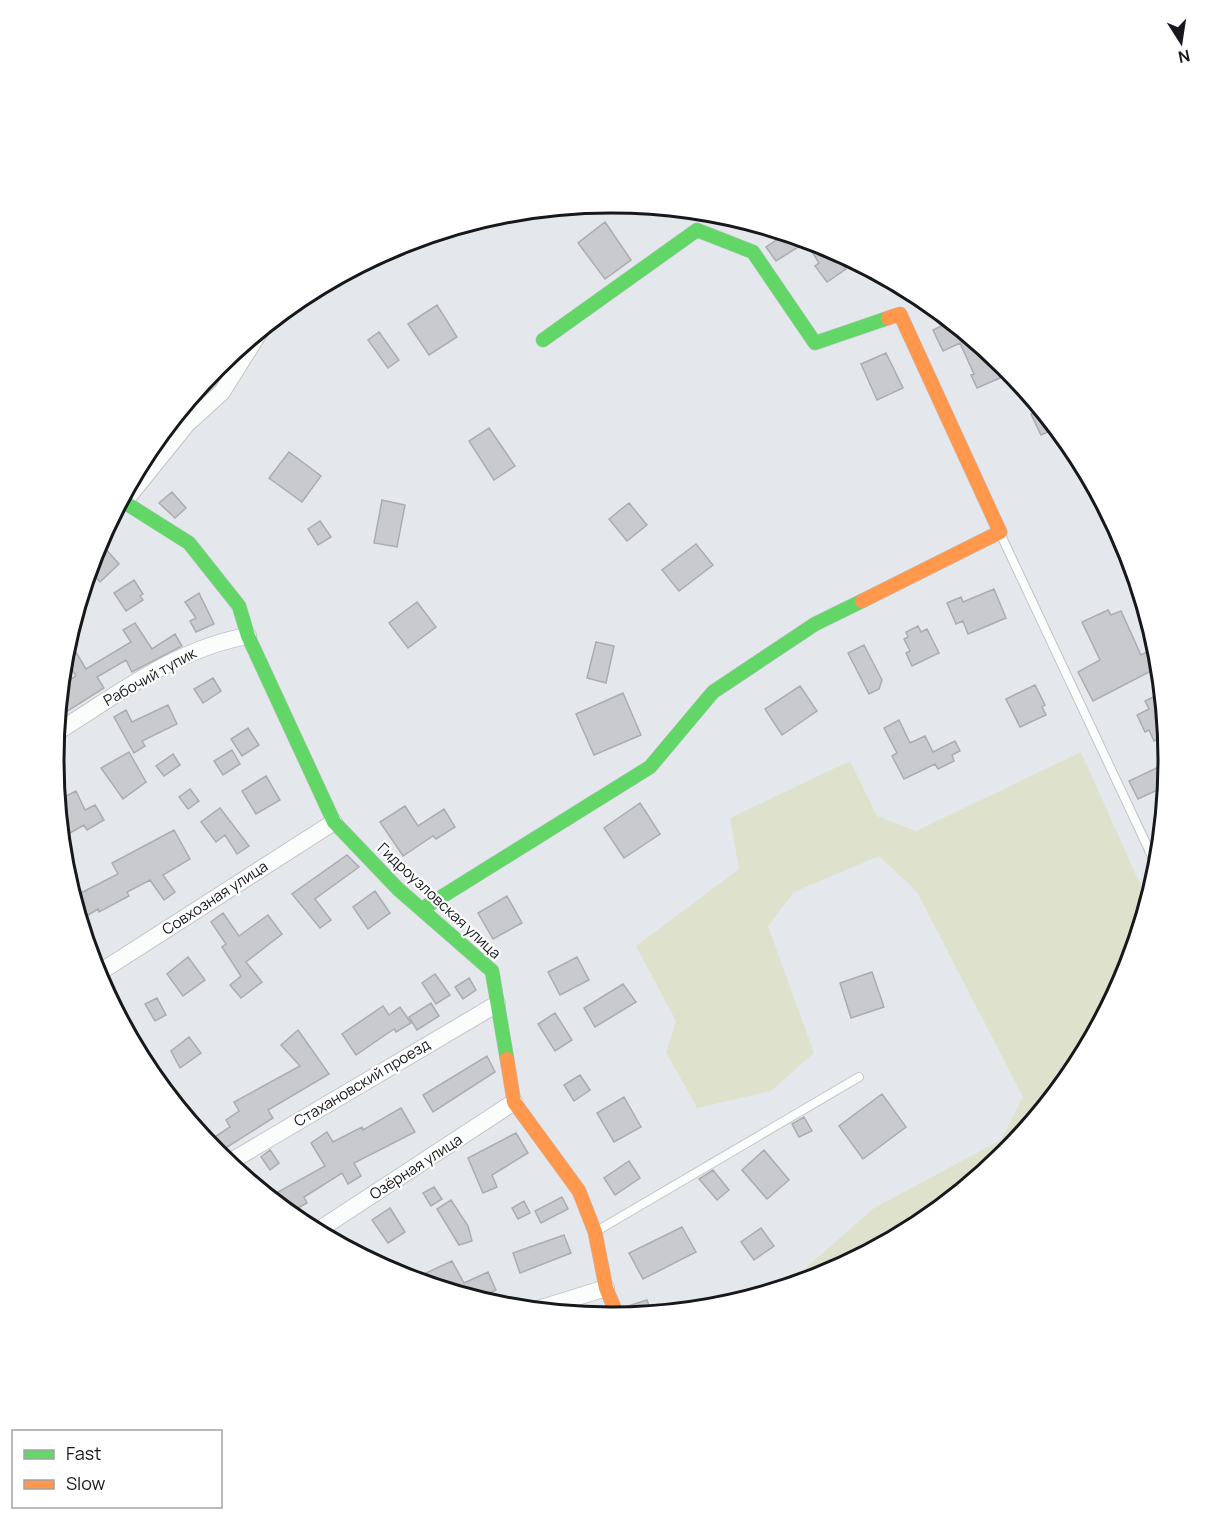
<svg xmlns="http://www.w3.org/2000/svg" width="1223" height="1520" viewBox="0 0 1223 1520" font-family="Manrope,sans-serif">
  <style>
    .green { fill: #dee2cc }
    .building { fill: #c9cace; stroke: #abacb0; stroke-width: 1.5 }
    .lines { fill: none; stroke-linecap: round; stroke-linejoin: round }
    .lane-casing { stroke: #c1c4c8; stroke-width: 10 }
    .street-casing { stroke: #c1c4c8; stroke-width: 18 }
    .fast-casing { stroke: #c1c4c8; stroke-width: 15 }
    .slow-casing { stroke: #c1c4c8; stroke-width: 15 }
    .lane { stroke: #fbfcfc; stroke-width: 8 }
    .street { stroke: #fbfcfc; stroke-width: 16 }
    .fast { stroke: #63d668; stroke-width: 14 }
    .slow { stroke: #ff974d; stroke-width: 14 }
    .labels { text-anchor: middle; stroke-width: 4.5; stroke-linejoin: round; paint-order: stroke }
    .street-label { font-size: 15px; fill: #16181c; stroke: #fff }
    .rim { fill: none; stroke: #16181c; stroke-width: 3 }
  </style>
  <rect width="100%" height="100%" fill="#e4e8ec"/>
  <!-- green -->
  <path class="green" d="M 1081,752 L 1148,902 L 1126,974 L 1075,1070 L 1005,1154 L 921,1224 L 825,1275 L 791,1285 L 791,1281 L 874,1208 L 1001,1140 L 1023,1097 L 917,892 L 879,856 L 794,892 L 768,926 L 814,1053 L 771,1091 L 697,1108 L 666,1052 L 676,1021 L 636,946 L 739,869 L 730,818 L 850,761 L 877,816 L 916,831 Z"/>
  <!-- building -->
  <path class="building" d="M 605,222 L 631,260 L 605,279 L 578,243 Z
    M 787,233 L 832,249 L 846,269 L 827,282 L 815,266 L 819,263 L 806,242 L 776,261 L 766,247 Z
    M 437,305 L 457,337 L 429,355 L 408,324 Z
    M 948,318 L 1001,362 L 996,364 L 1002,377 L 977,388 L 971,375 L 974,374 L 960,343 L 943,351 L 933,330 L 949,322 Z
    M 379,332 L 399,360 L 388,368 L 368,340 Z
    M 886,353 L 903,388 L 877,400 L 861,364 Z
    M 1041,409 L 1057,428 L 1041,435 L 1031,414 Z
    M 489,428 L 515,466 L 494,480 L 469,441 Z
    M 289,452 L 321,476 L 302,502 L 269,478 Z
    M 172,492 L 186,508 L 175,518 L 159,503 Z
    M 382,500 L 405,505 L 397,547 L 374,543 Z
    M 629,503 L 647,525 L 627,541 L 609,519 Z
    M 320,521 L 331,537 L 318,545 L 308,529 Z
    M 696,544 L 713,565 L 679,591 L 662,570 Z
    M 104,547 L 119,564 L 100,582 L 89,570 L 93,556 Z
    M 134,580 L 143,594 L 140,596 L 143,600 L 126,611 L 114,593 Z
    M 994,589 L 1006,618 L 968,634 L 963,621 L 956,624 L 947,603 L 961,597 L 963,602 Z
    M 199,593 L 214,624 L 196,632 L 190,621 L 196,618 L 185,602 Z
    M 417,602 L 436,627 L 408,648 L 389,623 Z
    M 1108,610 L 1111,615 L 1121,611 L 1141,655 L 1151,650 L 1159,667 L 1093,701 L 1078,672 L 1100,660 L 1082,622 Z
    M 135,623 L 152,649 L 175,634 L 182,646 L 132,672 L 126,660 L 97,677 L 104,688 L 58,717 L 61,685 L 76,676 L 64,656 L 68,639 L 86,669 L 131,642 L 123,630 Z
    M 918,626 L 921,632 L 927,629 L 939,653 L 912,666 L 906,653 L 910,651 L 904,639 L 908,637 L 906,632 Z
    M 596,642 L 614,646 L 606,683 L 587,678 Z
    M 864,645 L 882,680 L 879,689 L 869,694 L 848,653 Z
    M 213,678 L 221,691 L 203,703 L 194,689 Z
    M 1035,685 L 1045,705 L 1042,707 L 1046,715 L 1020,727 L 1006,699 Z
    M 800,686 L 817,711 L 782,735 L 765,709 Z
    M 623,693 L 641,735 L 594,755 L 576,714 Z
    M 1159,694 L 1163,704 L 1167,735 L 1154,741 L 1149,730 L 1145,732 L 1137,715 L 1149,709 L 1145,701 Z
    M 168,705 L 177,724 L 142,741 L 145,746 L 134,753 L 114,717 L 126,710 L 132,722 Z
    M 899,720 L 910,743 L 925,736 L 933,752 L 955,741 L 960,751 L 952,755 L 954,761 L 938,769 L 935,764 L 904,779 L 892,756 L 897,753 L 884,728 Z
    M 248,728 L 259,745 L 242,756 L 231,739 Z
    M 232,750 L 240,764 L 223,775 L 214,761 Z
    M 129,752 L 146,782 L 123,799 L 101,768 Z
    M 173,754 L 180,765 L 164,776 L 156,766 Z
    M 1169,762 L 1166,786 L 1138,799 L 1129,781 Z
    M 266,776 L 280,800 L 256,814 L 242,791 Z
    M 190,789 L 199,801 L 188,809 L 179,797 Z
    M 76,791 L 85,810 L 95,805 L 104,820 L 87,830 L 84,825 L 70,833 L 59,810 L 58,800 Z
    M 640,803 L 660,834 L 624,858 L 604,828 Z
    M 405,806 L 418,826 L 444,809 L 455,827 L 436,839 L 433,836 L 403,856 L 380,822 Z
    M 220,808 L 249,846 L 237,854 L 225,835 L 216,842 L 201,822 Z
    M 174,830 L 190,859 L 163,875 L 175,892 L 164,900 L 150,880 L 127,892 L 129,896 L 99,912 L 98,909 L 80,920 L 73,897 L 118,874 L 112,863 Z
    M 347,855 L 359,867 L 315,899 L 331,920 L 320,928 L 292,894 Z
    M 375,891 L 390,913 L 368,929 L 353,907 Z
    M 507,896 L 522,923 L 493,939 L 478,913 Z
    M 223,913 L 239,936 L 268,915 L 282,934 L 246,962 L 262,982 L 241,998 L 230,985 L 241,976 L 222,947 L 226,944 L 211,922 Z
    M 188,957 L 205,980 L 183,996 L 167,974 Z
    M 577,957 L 589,980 L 560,995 L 548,972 Z
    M 872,972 L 884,1007 L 851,1018 L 840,983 Z
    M 435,974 L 450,995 L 436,1004 L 422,983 Z
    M 469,978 L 476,990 L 463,999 L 455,987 Z
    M 623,984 L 636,1002 L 595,1027 L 584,1008 Z
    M 157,998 L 166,1015 L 155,1021 L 145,1004 Z
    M 431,1003 L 439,1016 L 417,1030 L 409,1017 Z
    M 383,1006 L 389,1015 L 400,1007 L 411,1023 L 396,1032 L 394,1029 L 356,1055 L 342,1034 Z
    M 555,1013 L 572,1040 L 555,1051 L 538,1024 Z
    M 298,1030 L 329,1074 L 268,1110 L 273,1118 L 221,1151 L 213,1138 L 230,1127 L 226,1120 L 239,1111 L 234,1102 L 300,1066 L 281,1045 Z
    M 189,1037 L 201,1053 L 180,1068 L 171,1051 Z
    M 487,1056 L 495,1072 L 433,1112 L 423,1095 Z
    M 580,1075 L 590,1090 L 574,1101 L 564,1085 Z
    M 882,1094 L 906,1127 L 863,1159 L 839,1126 Z
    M 624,1097 L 641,1127 L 614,1142 L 597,1113 Z
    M 401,1108 L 415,1132 L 354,1163 L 361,1176 L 348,1184 L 342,1173 L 304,1197 L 307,1203 L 289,1213 L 269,1197 L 325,1166 L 311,1143 L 327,1132 L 333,1142 L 362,1127 L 363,1130 Z
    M 804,1117 L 812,1131 L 799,1137 L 792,1124 Z
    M 516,1133 L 528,1153 L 492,1175 L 497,1187 L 483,1193 L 468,1158 Z
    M 270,1150 L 279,1163 L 270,1170 L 261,1157 Z
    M 764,1150 L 789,1180 L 767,1199 L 742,1170 Z
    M 629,1161 L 640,1178 L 615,1195 L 604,1178 Z
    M 713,1170 L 729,1190 L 717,1200 L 699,1179 Z
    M 434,1187 L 442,1199 L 431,1206 L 423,1193 Z
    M 562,1197 L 568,1209 L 541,1223 L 535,1211 Z
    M 451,1200 L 468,1226 L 472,1241 L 459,1245 L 437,1209 Z
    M 524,1201 L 530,1213 L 518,1219 L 512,1208 Z
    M 390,1208 L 405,1232 L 388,1243 L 372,1220 Z
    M 682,1227 L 696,1252 L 643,1279 L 629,1253 Z
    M 761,1228 L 774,1246 L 754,1260 L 741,1242 Z
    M 564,1235 L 571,1253 L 520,1273 L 513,1253 Z
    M 452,1261 L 464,1283 L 488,1272 L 496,1290 L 476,1299 L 413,1279 Z
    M 647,1300 L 652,1314 L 631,1316 L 628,1306 Z"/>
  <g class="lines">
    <!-- lane casing -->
    <g class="lane-casing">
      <path id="lane" d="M 1000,533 L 1158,869
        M 595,1232 L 859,1077"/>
    </g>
    <!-- street casing -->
    <g class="street-casing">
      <path id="street" d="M 124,502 L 187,424 L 222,392 L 261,330
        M 57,732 C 117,695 177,648 248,636
        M 97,974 L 334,822
        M 228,1163 L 497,1004
        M 317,1231 L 514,1102
        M 535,1310 L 606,1288"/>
    </g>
    <!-- fast casing -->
    <g class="fast-casing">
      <path id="fast" d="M 543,340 L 697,230 L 753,252 L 815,343 L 888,318
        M 117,508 L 124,502 L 189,543 L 239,606 L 248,636 L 334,822 L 398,889 L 492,971 L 507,1059
        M 422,909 L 650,767 L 713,692 L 815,624 L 862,601"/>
    </g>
    <!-- slow casing -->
    <g class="slow-casing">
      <path id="slow" d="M 862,601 L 1000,532 L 900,314 L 888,318
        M 507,1059 L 514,1102 L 579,1191 L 595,1232 L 606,1288 L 618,1317"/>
    </g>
    <!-- lane -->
    <use href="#lane" class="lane"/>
    <!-- street -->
    <use href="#street" class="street"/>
    <!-- fast -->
    <use href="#fast" class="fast"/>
    <!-- slow -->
    <use href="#slow" class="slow"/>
  </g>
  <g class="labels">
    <!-- street labels -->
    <g class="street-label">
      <text transform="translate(150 677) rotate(-29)" y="5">Рабочий тупик</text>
      <text transform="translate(215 898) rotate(-33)" y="5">Совхозная улица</text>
      <text transform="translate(439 901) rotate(43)" y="5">Гидроузловская улица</text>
      <text transform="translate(362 1083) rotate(-31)" y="5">Стахановский проезд</text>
      <text transform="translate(416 1167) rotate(-33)" y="5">Озёрная улица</text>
    </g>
  </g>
  <!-- crop -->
  <path d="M0 0H1223V1520H0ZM64 760a547 547 0 1 1 1094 0a547 547 0 1 1-1094 0Z" fill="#fff" fill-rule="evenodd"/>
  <path class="rim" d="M64 760a547 547 0 1 1 1094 0a547 547 0 1 1-1094 0Z"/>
  <!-- legend -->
  <rect x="12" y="1430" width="210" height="78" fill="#ffffff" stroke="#a2a3a4" stroke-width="1.5"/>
  <rect x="24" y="1450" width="30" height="9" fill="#63d668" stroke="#a2a3a4" stroke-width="1.5"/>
  <text x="66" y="1460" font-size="18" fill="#16181c">Fast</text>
  <rect x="24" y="1480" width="30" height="9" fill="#ff974d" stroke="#a2a3a4" stroke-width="1.5"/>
  <text x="66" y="1490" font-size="18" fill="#16181c">Slow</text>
  <!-- north arrow -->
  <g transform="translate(1181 42) rotate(168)" stroke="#ffffff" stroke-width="4.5" paint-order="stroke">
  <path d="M0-4.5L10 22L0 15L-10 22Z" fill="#16181c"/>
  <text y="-9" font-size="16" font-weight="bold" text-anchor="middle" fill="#16181c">N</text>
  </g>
</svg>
